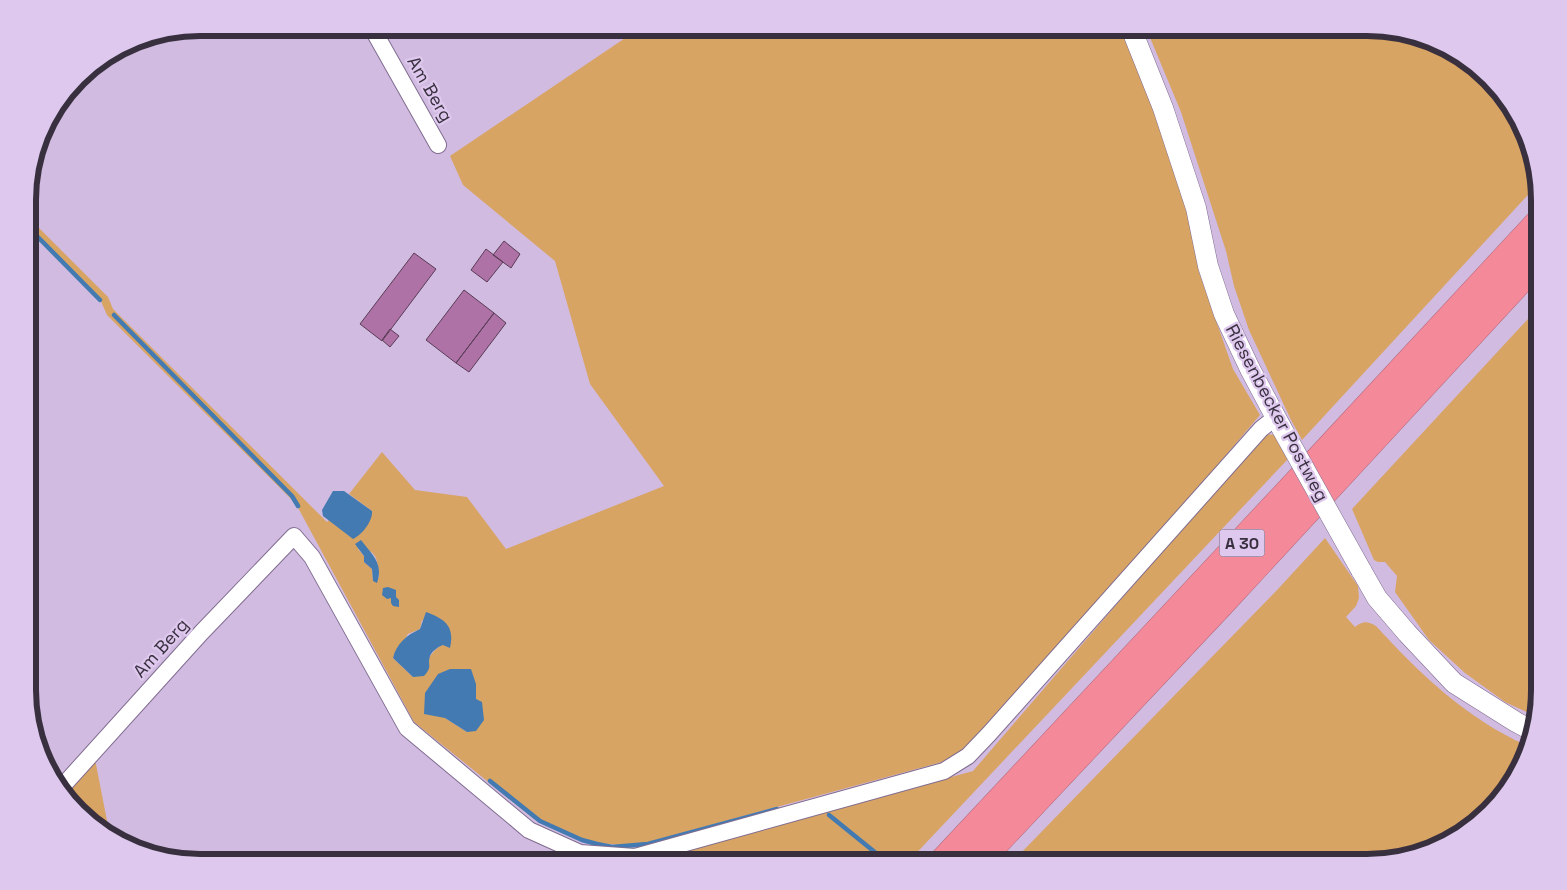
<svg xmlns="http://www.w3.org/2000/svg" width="1567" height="890" viewBox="0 0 1567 890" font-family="'Space Grotesk',sans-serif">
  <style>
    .green { fill: #d8a464; fill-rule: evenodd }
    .water { fill: #437ab1 }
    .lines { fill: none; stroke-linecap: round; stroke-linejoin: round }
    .stream { stroke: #437ab1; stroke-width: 4.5 }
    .building { fill: #ae72a7; stroke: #593c55 }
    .minor-casing { stroke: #816d90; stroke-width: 18 }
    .tertiary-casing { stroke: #816d90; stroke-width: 21 }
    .motorway-casing { stroke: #b36a7a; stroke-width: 29 }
    .minor { stroke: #fff; stroke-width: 16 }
    .tertiary { stroke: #fff; stroke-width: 20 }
    .motorway { stroke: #f4899a; stroke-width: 28 }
    .tertiary-bridge-casing { stroke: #816d90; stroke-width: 21; stroke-linecap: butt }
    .tertiary-bridge { stroke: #fff; stroke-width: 20 }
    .labels { text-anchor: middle; stroke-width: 4.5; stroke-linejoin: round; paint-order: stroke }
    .shield { fill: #dec8ee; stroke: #6a5e74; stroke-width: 1 }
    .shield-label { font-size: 16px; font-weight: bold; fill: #39303f }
    .street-label { font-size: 18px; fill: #39303f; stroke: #dec8ee }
    .rim { fill: none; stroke: #39303f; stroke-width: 6 }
  </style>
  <rect width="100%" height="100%" fill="#d1bbe1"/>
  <!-- green -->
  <path class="green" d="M 640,28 L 1123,28 L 1187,200 L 1199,272 L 1233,369 L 1260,415 L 1081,626 L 970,746 L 942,762 L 634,846 L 584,842 L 534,819 L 414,722 L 296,504 L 107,315 L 100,299 L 29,230 L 29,218 L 108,297 L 113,309 L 327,522 L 329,520 L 353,538 L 372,511 L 349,494 L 382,452 L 415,490 L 467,497 L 506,549 L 664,486 L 590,384 L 555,261 L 463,185 L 450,156 ZM 358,549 C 378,549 377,560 379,577 L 373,581 L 372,569 L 364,562 L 364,556 ZM 422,620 L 450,647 L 443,644 L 435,650 L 413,677 L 393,658 L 408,634 L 420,629 ZM 476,684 L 476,699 L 467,732 L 445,718 Z
    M 1146,28 L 1368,28 L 1453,50 L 1511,104 L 1538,184 L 1302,440 L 1291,420 L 1249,330 L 1234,286 L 1226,251 L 1181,112 Z
    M 1539,307 L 1539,701 L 1535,716 L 1505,702 L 1465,673 L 1429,640 L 1395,592 L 1397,576 L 1385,562 L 1378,562 L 1374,560 L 1352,509 Z
    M 1266,434 L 1275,435 L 1288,459 L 908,862 L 644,862 L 973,771 L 1260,438 Z
    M 1325,538 L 1358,586 L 1359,598 L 1356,606 L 1346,617 L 1355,627 C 1363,621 1367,621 1376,626 C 1419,673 1467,719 1526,745 L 1517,776 L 1454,839 L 1378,862 L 1012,862 L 1278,589 Z
    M 95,759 L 110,836 L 65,794 Z"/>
  <!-- water -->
  <path class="water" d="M 333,491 L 344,491 L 372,511 C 373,521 362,535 353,539 L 323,516 L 322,510 Z
    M 361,540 C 371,554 384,562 377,583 L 373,581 L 372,569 L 364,562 L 364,556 L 355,544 Z
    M 388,587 L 396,590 L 396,597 L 399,600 L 399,607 L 393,606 L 391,603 L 391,598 L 387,599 L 382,595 L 383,588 Z
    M 426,612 C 445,619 455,626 450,648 L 443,645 C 438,647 432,651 430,656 C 427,666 433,666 424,676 L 413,677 L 393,658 C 396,644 407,635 420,629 Z
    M 450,669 L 471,669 L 476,684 L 476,699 L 482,702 L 484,720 L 476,731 L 467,732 L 445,718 L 424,714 L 425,693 L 438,674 Z"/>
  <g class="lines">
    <!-- stream -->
    <path class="stream" d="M 29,228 L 100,300
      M 114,315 L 292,496 L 298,506
      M 490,781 L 540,821 L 582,840 L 597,844 L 612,847 L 648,844 L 777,809
      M 829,815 L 887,862"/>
  </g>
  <!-- building -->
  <path class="building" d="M 504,241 L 520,254 L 511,268 L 493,255 Z
    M 486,249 L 503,262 L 487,282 L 471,270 Z
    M 414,253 L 436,269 L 382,341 L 360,324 Z
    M 464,290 L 494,313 L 456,363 L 426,340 Z
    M 494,313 L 506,323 L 469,372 L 456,363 Z
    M 390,329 L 399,336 L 390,347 L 382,340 Z"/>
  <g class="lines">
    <!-- minor casing -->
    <g class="minor-casing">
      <path id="minor" d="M 372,28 L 438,145
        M 60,789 L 201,633 L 294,536 L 312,557 L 407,728 L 529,830 L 580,853 L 635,857 L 944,771 L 968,756 L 989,734 L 1261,429 L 1276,417"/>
    </g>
    <!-- tertiary casing -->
    <g class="tertiary-casing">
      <path id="tertiary" d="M 1131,28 L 1163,108 L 1196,208 L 1208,266 L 1224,314 L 1250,369 L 1281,427
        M 1361,570 L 1377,598 L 1407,633 L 1454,683 L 1516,722 L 1531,730"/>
    </g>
    <!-- motorway casing -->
    <g class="motorway-casing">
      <path id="motorway" d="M 943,862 L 1319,460 L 1539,223
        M 977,862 L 1220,604 L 1539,259"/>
    </g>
    <!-- minor -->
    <use href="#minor" class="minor"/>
    <!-- tertiary -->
    <use href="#tertiary" class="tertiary"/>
    <!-- motorway -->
    <use href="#motorway" class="motorway"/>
    <!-- tertiary-bridge casing -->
    <g class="tertiary-bridge-casing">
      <path id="tertiary-bridge" d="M 1281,427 L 1361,570"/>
    </g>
    <!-- tertiary-bridge -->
    <use href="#tertiary-bridge" class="tertiary-bridge"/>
  </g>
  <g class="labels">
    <!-- shield labels -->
    <rect class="shield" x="1219.5" y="529.5" width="45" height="27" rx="4"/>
    <g class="shield-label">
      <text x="1242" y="549">A 30</text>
    </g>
    <!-- street labels -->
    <g class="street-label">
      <text transform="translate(430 89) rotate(60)" y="6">Am Berg</text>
      <text transform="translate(1277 413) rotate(62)" y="6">Riesenbecker Postweg</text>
      <text transform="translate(161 648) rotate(-48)" y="6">Am Berg</text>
    </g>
  </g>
  <!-- crop -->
  <path d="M0 0H1567V890H0ZM200 36H1367A164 164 0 0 1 1531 200V690A164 164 0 0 1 1367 854H200A164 164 0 0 1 36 690V200A164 164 0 0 1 200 36Z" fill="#dec8ee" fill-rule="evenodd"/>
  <path class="rim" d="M200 36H1367A164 164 0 0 1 1531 200V690A164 164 0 0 1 1367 854H200A164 164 0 0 1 36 690V200A164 164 0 0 1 200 36Z"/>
</svg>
